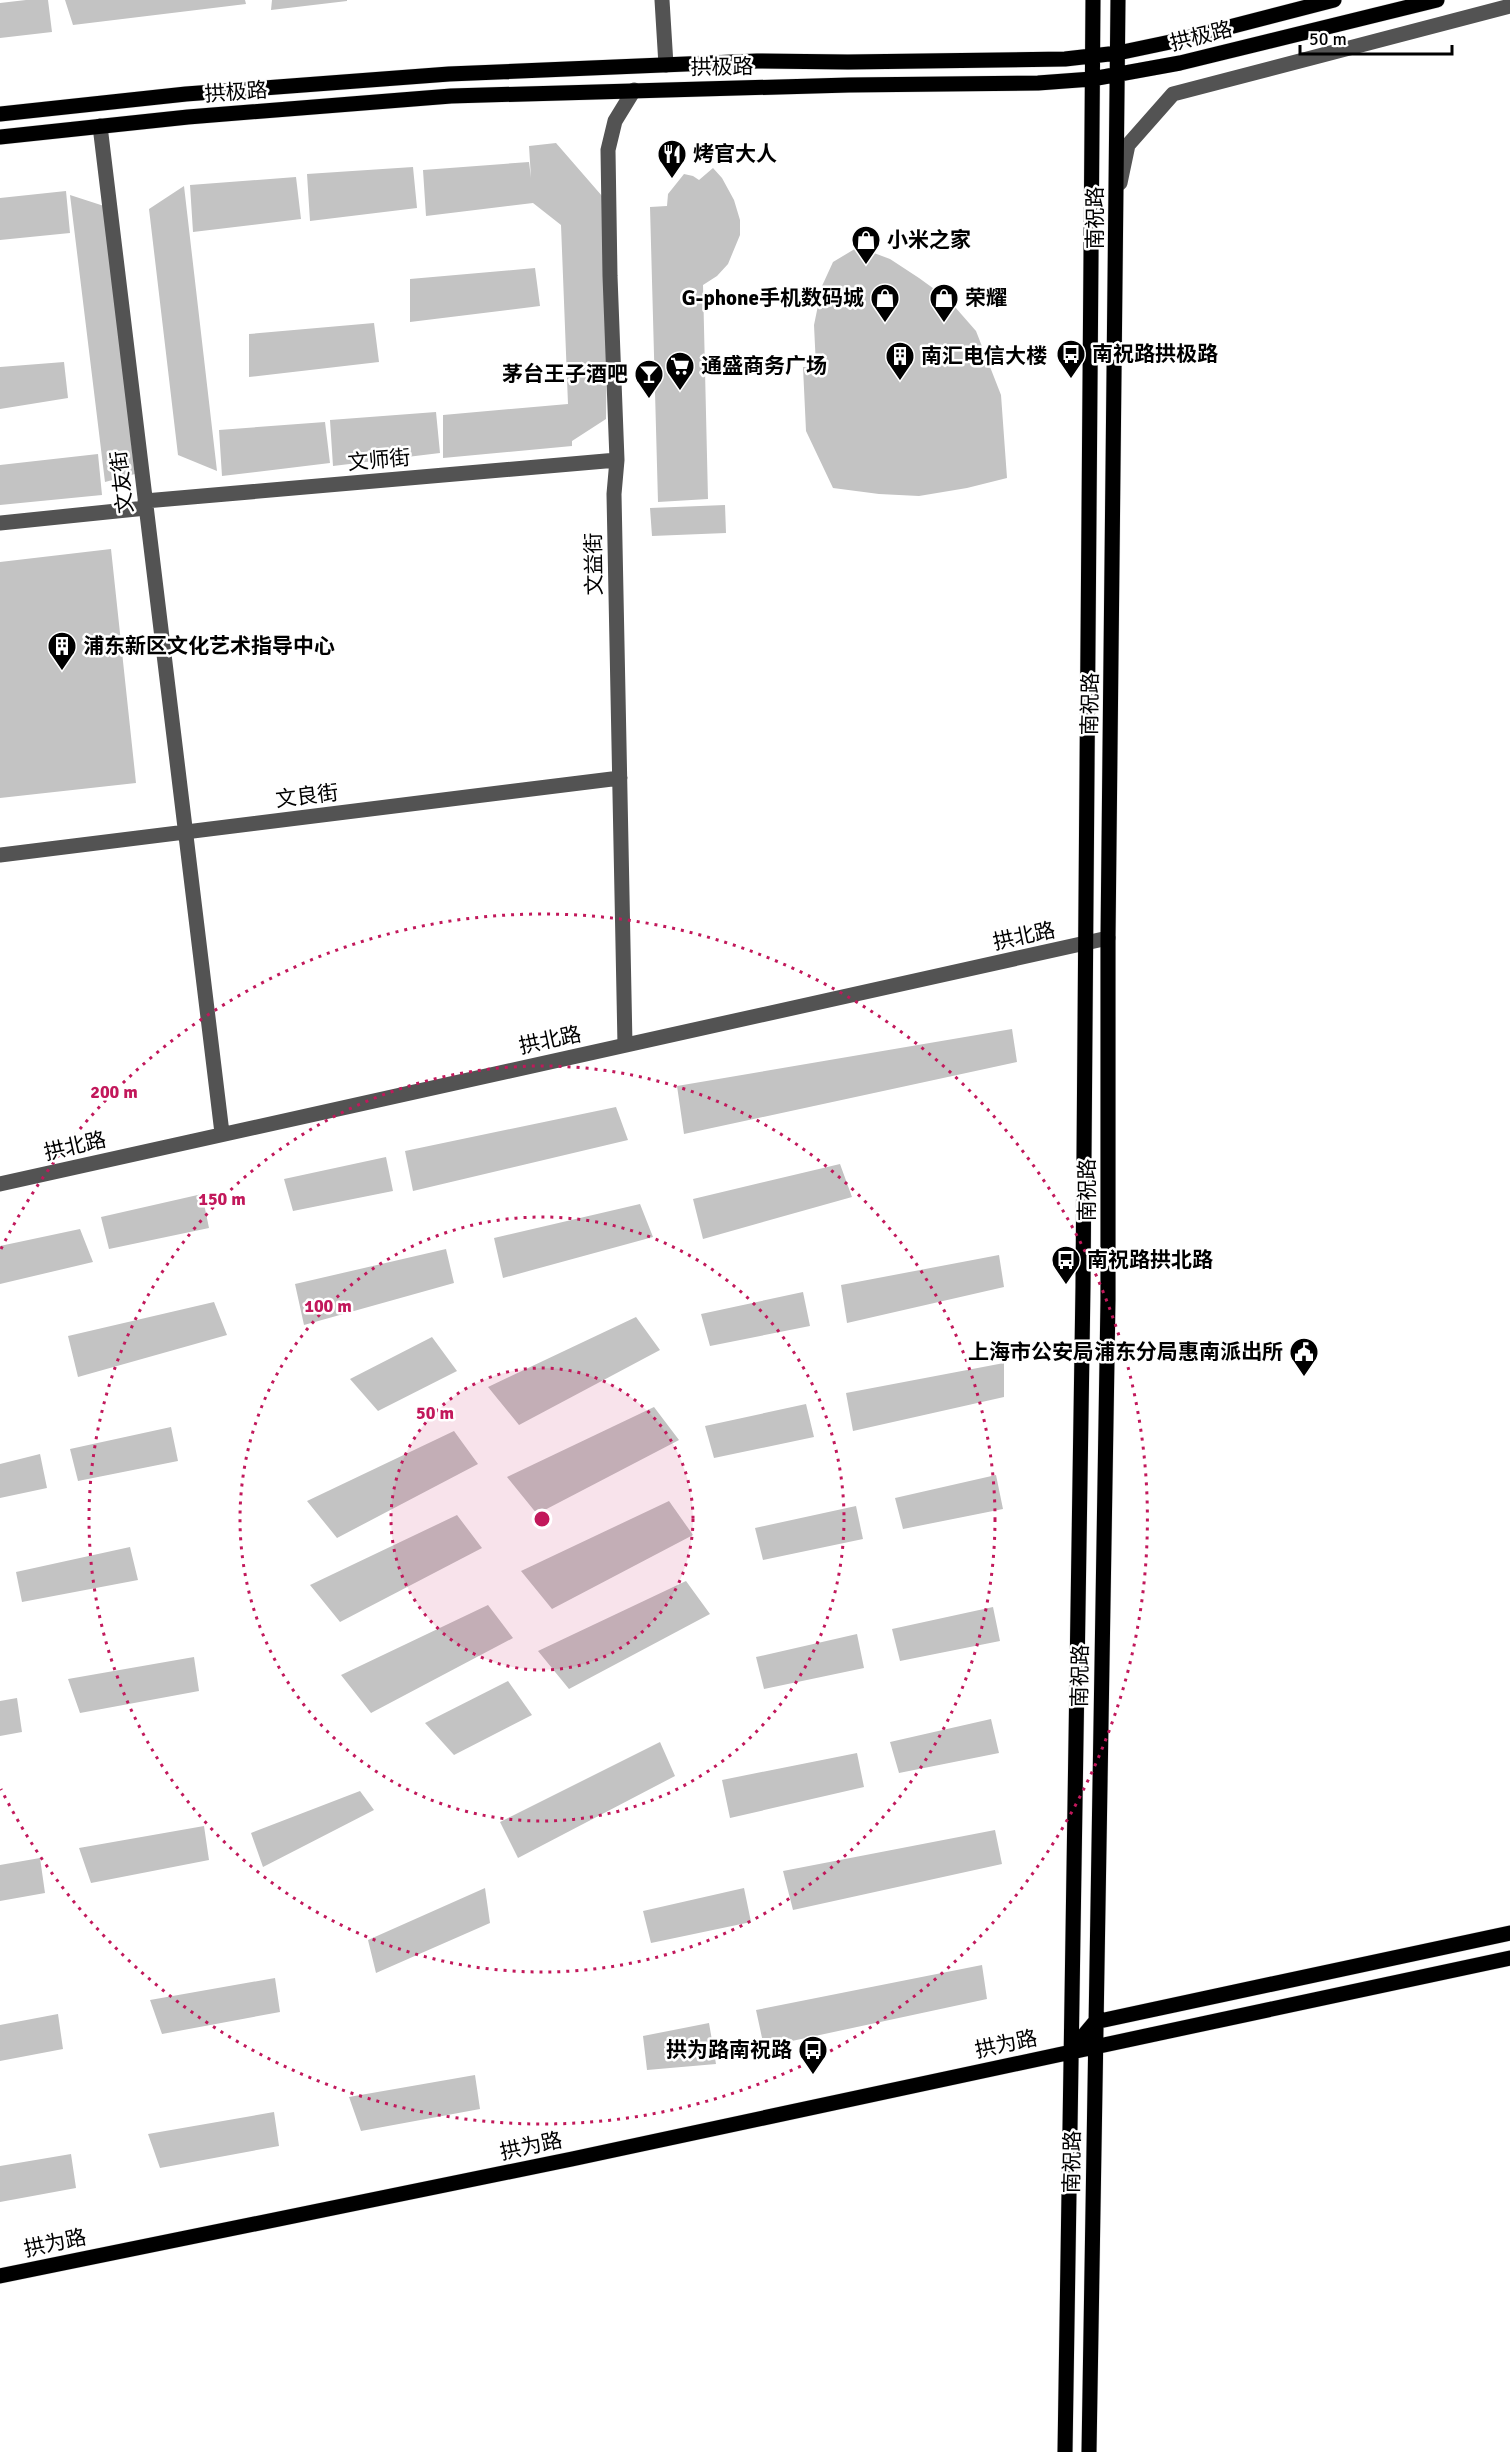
<svg xmlns="http://www.w3.org/2000/svg" width="1510" height="2452" viewBox="0 0 1510 2452" font-family="Signika,'Noto Sans SC',sans-serif">
  <style>
    .building { fill: #c3c3c3 }
    .lines { fill: none; stroke-linecap: round; stroke-linejoin: round }
    .major-casing { stroke: #dbdbdb; stroke-width: 16 }
    .minor { stroke: #535353; stroke-width: 15 }
    .major { stroke: #000; stroke-width: 15 }
    .ring { fill: none; stroke: #c2185b; stroke-width: 3; stroke-dasharray: 3 6 }
    .labels { text-anchor: middle; stroke-width: 5; stroke-linejoin: round; paint-order: stroke }
    .street-label { font-size: 21px; fill: #000; stroke: #fff }
    .poi-label { font-size: 21px; font-weight: bold; fill: #000; stroke: #fff; text-anchor: start }
    .centre { fill: #c2185b; stroke: #fff; stroke-width: 3 }
    .ring-label { font-size: 18px; text-anchor: middle; font-weight: bold; fill: #c2185b; stroke: #fff; stroke-width: 5; stroke-linejoin: round; paint-order: stroke }
  </style>
  <rect width="100%" height="100%" fill="#fff"/>
  <!-- building -->
  <path class="building" d="M 26,0 L 48,0 L 52,32 L 0,38 L 0,3 Z
    M 65,0 L 245,0 L 246,4 L 73,25 Z
    M 272,0 L 347,0 L 347,1 L 271,10 Z
    M 556,143 L 609,204 L 606,419 L 572,441 L 572,446 L 443,458 L 443,415 L 568,404 L 561,225 L 533,203 L 426,216 L 423,170 L 529,162 L 531,178 L 529,146 Z
    M 413,167 L 417,208 L 310,221 L 307,174 Z
    M 713,168 L 722,178 L 734,200 L 740,220 L 740,235 L 728,264 L 717,276 L 703,285 L 708,499 L 658,502 L 650,207 L 667,206 L 668,194 L 684,174 L 693,176 L 699,180 Z
    M 296,177 L 301,219 L 193,232 L 190,185 Z
    M 184,186 L 217,471 L 178,455 L 149,209 Z
    M 66,191 L 70,233 L 0,240 L 0,198 Z
    M 70,195 L 104,206 L 135,474 L 105,482 Z
    M 858,247 L 890,259 L 919,278 L 948,299 L 976,331 L 1001,395 L 1007,478 L 967,488 L 919,496 L 879,494 L 833,488 L 806,431 L 803,367 L 816,367 L 814,325 L 822,286 L 833,262 Z
    M 535,268 L 540,306 L 410,322 L 410,279 Z
    M 374,323 L 379,362 L 249,377 L 249,334 Z
    M 64,362 L 68,398 L 0,409 L 0,367 Z
    M 436,412 L 440,453 L 333,466 L 330,420 Z
    M 325,422 L 330,463 L 222,476 L 219,430 Z
    M 98,454 L 102,495 L 0,505 L 0,465 Z
    M 725,505 L 726,533 L 652,536 L 650,508 Z
    M 111,549 L 136,783 L 0,798 L 0,562 Z
    M 1012,1029 L 1017,1062 L 684,1134 L 677,1086 Z
    M 616,1107 L 628,1140 L 413,1191 L 405,1151 Z
    M 386,1157 L 393,1191 L 293,1211 L 284,1179 Z
    M 840,1164 L 852,1197 L 703,1239 L 693,1199 Z
    M 202,1194 L 209,1228 L 109,1249 L 101,1217 Z
    M 640,1204 L 653,1237 L 503,1278 L 494,1238 Z
    M 80,1229 L 93,1262 L 0,1284 L 0,1246 Z
    M 446,1249 L 454,1283 L 304,1325 L 295,1284 Z
    M 999,1255 L 1004,1287 L 847,1323 L 841,1285 Z
    M 803,1292 L 810,1326 L 710,1346 L 701,1314 Z
    M 214,1302 L 227,1335 L 78,1377 L 68,1336 Z
    M 636,1317 L 660,1350 L 519,1425 L 488,1387 Z
    M 432,1337 L 457,1371 L 378,1411 L 350,1379 Z
    M 1004,1363 L 1004,1397 L 853,1431 L 846,1393 Z
    M 806,1404 L 814,1437 L 714,1458 L 705,1426 Z
    M 654,1407 L 679,1440 L 537,1514 L 507,1477 Z
    M 171,1427 L 178,1461 L 78,1481 L 70,1449 Z
    M 454,1431 L 478,1464 L 337,1538 L 307,1501 Z
    M 40,1454 L 47,1488 L 0,1498 L 0,1464 Z
    M 996,1475 L 1003,1509 L 903,1529 L 895,1498 Z
    M 669,1501 L 693,1535 L 552,1609 L 521,1571 Z
    M 856,1506 L 863,1539 L 763,1560 L 755,1528 Z
    M 457,1515 L 482,1548 L 340,1622 L 310,1585 Z
    M 130,1547 L 138,1580 L 22,1602 L 16,1572 Z
    M 686,1581 L 710,1614 L 569,1689 L 538,1651 Z
    M 488,1605 L 513,1638 L 371,1713 L 341,1675 Z
    M 993,1607 L 1000,1641 L 900,1661 L 892,1629 Z
    M 857,1634 L 864,1668 L 764,1689 L 756,1657 Z
    M 194,1657 L 199,1691 L 80,1713 L 68,1679 Z
    M 508,1681 L 532,1715 L 454,1755 L 425,1723 Z
    M 17,1698 L 22,1732 L 0,1736 L 0,1701 Z
    M 991,1719 L 999,1753 L 899,1773 L 890,1742 Z
    M 660,1742 L 675,1776 L 518,1858 L 500,1822 Z
    M 857,1753 L 864,1787 L 730,1818 L 722,1780 Z
    M 360,1791 L 374,1810 L 263,1867 L 251,1833 Z
    M 204,1826 L 209,1860 L 91,1883 L 79,1848 Z
    M 995,1830 L 1002,1864 L 793,1910 L 783,1871 Z
    M 40,1858 L 45,1893 L 0,1901 L 0,1865 Z
    M 485,1888 L 490,1923 L 376,1973 L 368,1940 Z
    M 744,1888 L 751,1922 L 651,1943 L 643,1911 Z
    M 982,1965 L 987,1999 L 764,2047 L 756,2010 Z
    M 275,1978 L 280,2012 L 162,2034 L 150,2000 Z
    M 58,2014 L 63,2049 L 0,2061 L 0,2025 Z
    M 709,2023 L 716,2064 L 647,2070 L 643,2036 Z
    M 475,2075 L 480,2109 L 361,2131 L 349,2097 Z
    M 274,2112 L 279,2146 L 160,2168 L 148,2134 Z
    M 71,2154 L 76,2188 L 0,2202 L 0,2166 Z"/>
  <g class="lines">
    <!-- major casing -->
    <g class="major-casing">
      <path id="major" d="M 0,114 L 186,94 L 449,74 L 757,61 L 848,62 L 1065,59 L 1118,53 L 1175,41 L 1334,0
        M 0,137 L 188,117 L 451,96 L 849,85 L 1038,83 L 1092,79 L 1180,63 L 1437,0
        M 1070,2052 L 1095,2022 L 1510,1933
        M 0,2276 L 572,2159 L 1510,1958
        M 1065,2452 L 1083,1286 L 1093,0
        M 1089,2452 L 1108,1300 L 1108,938 L 1118,0"/>
    </g>
    <!-- minor -->
    <path class="minor" d="M 662,0 L 666,65
      M 100,126 L 222,1133
      M 1120,183 L 1128,145 L 1173,94 L 1510,6
      M 145,501 L 617,460
      M 0,523 L 146,508
      M 0,855 L 620,778
      M 625,1045 L 614,494 L 617,460 L 610,276 L 608,150 L 615,121 L 634,90
      M 0,1184 L 1108,938"/>
    <!-- major -->
    <use href="#major" class="major"/>
  </g>
  <!-- distance rings -->
  <circle cx="542" cy="1519" r="151" fill="#c2185b" fill-opacity=".12"/>
  <g class="ring">
    <circle cx="542" cy="1519" r="151"/>
    <circle cx="542" cy="1519" r="302"/>
    <circle cx="542" cy="1519" r="453"/>
    <path d="M1 1249A605 605 0 1 1 1 1789"/>
  </g>
  <!-- icons -->
  <defs>
    <g id="restaurant-pin" transform="scale(1.5)"><path d="M0 17L-7.5 6A9.5 9.5 0 1 1 7.5 6Z" fill="#000" stroke="#fff"/><path d="M-5-6h1v4h1v-4h1v4h1v-4h1v5L-1.5 .5V6h-2V.5L-5-1ZM5-6V6H3V1.5H1.5Q1.5-4 5-6Z" fill="#fff"/></g>
    <g id="shop-pin" transform="scale(1.5)"><path d="M0 17L-7.5 6A9.5 9.5 0 1 1 7.5 6Z" fill="#000" stroke="#fff"/><path d="M-5-2.5h2.3a2.7 3.5 0 0 1 5.4 0H5L5.5 6h-11ZM-1.5-2.5h3a1.5 2.3 0 0 0-3 0Z" fill="#fff"/></g>
    <g id="bus-pin" transform="scale(1.5)"><path d="M0 17L-7.5 6A9.5 9.5 0 1 1 7.5 6Z" fill="#000" stroke="#fff"/><path d="M-5-6H5V4H4V6H2V4H-2V6H-4V4H-5ZM-3.5-4V0h7V-4ZM-3.5 1.2v1.5H-2V1.2ZM2 1.2v1.5H3.5V1.2Z" fill="#fff"/></g>
    <g id="building-pin" transform="scale(1.5)"><path d="M0 17L-7.5 6A9.5 9.5 0 1 1 7.5 6Z" fill="#000" stroke="#fff"/><path d="M-4-6H4V6H1V3H-1V6H-4ZM-2.5-4.3h1.7v1.8h-1.7ZM.8-4.3h1.7v1.8H.8ZM-2.5-1h1.7V.8h-1.7ZM.8-1h1.7V.8H.8Z" fill="#fff"/></g>
    <g id="supermarket-pin" transform="scale(1.5)"><path d="M0 17L-7.5 6A9.5 9.5 0 1 1 7.5 6Z" fill="#000" stroke="#fff"/><path d="M-6-5.5h2.5l.6 2H6L4.5 2H-2.5L-4.4-4H-6ZM-1.5 3.2a1.3 1.3 0 1 0 .1 0ZM3 3.2a1.3 1.3 0 1 0 .1 0Z" fill="#fff"/></g>
    <g id="bar-pin" transform="scale(1.5)"><path d="M0 17L-7.5 6A9.5 9.5 0 1 1 7.5 6Z" fill="#000" stroke="#fff"/><path d="M-6-5H6L.8 .8V4.5H3.5V6h-7V4.5H-.8V.8Z" fill="#fff"/></g>
    <g id="civic-pin" transform="scale(1.5)"><path d="M0 17L-7.5 6A9.5 9.5 0 1 1 7.5 6Z" fill="#000" stroke="#fff"/><path d="M-.6-6.5H3V-4.5H.6V-3L4-1V1h2V6H-6V1h2V-1L-.6-3ZM-1.2 2.5V6h2.4V2.5Z" fill="#fff"/></g>
  </defs>
  <g fill-rule="evenodd">
    <use href="#restaurant-pin" x="672" y="154"/>
    <use href="#shop-pin" x="866" y="240"/>
    <use href="#shop-pin" x="885" y="298"/>
    <use href="#shop-pin" x="944" y="298"/>
    <use href="#bus-pin" x="1071" y="354"/>
    <use href="#building-pin" x="900" y="356"/>
    <use href="#supermarket-pin" x="680" y="366"/>
    <use href="#bar-pin" x="649" y="374"/>
    <use href="#building-pin" x="62" y="646"/>
    <use href="#bus-pin" x="1066" y="1260"/>
    <use href="#civic-pin" x="1304" y="1352"/>
    <use href="#bus-pin" x="813" y="2050"/>
  </g>
  <g class="labels">
    <!-- street labels -->
    <g class="street-label">
      <text transform="translate(1201 36) rotate(-14)" y="7">拱极路</text>
      <text transform="translate(722 67) rotate(-1)" y="7">拱极路</text>
      <text transform="translate(236 92) rotate(-4)" y="7">拱极路</text>
      <text transform="translate(1095 218) rotate(-90)" y="7">南祝路</text>
      <text transform="translate(379 460) rotate(-5)" y="7">文师街</text>
      <text transform="translate(122 482) rotate(-97)" y="7">文友街</text>
      <text transform="translate(594 564) rotate(-91)" y="7">文益街</text>
      <text transform="translate(1090 704) rotate(-89)" y="7">南祝路</text>
      <text transform="translate(307 796) rotate(-7)" y="7">文良街</text>
      <text transform="translate(1024 936) rotate(-12)" y="7">拱北路</text>
      <text transform="translate(550 1040) rotate(-12)" y="7">拱北路</text>
      <text transform="translate(75 1146) rotate(-13)" y="7">拱北路</text>
      <text transform="translate(1087 1190) rotate(-90)" y="7">南祝路</text>
      <text transform="translate(1080 1676) rotate(-89)" y="7">南祝路</text>
      <text transform="translate(1006 2044) rotate(-12)" y="7">拱为路</text>
      <text transform="translate(531 2146) rotate(-12)" y="7">拱为路</text>
      <text transform="translate(1072 2162) rotate(-89)" y="7">南祝路</text>
      <text transform="translate(55 2243) rotate(-12)" y="7">拱为路</text>
    </g>
    <!-- poi labels -->
    <g class="poi-label">
      <text x="693" y="161">烤官大人</text>
      <text x="887" y="247">小米之家</text>
      <text x="864" y="305" text-anchor="end">G-phone手机数码城</text>
      <text x="965" y="305">荣耀</text>
      <text x="1092" y="361">南祝路拱极路</text>
      <text x="921" y="363">南汇电信大楼</text>
      <text x="701" y="373">通盛商务广场</text>
      <text x="628" y="381" text-anchor="end">茅台王子酒吧</text>
      <text x="83" y="653">浦东新区文化艺术指导中心</text>
      <text x="1087" y="1267">南祝路拱北路</text>
      <text x="1283" y="1359" text-anchor="end">上海市公安局浦东分局惠南派出所</text>
      <text x="792" y="2057" text-anchor="end">拱为路南祝路</text>
    </g>
  </g>
  <circle cx="542" cy="1519" r="9" class="centre"/>
  <g class="ring-label">
    <text x="114" y="1098">200 m</text>
    <text x="222" y="1205">150 m</text>
    <text x="328" y="1312">100 m</text>
    <text x="435" y="1419">50 m</text>
  </g>
  <!-- scale -->
  <path d="M1300 45v9h152v-9" fill="none" stroke="#000000" stroke-width="3"/>
  <text x="1309" y="45" font-size="18" fill="#000000" stroke="#ffffff" stroke-width="4.5" paint-order="stroke">50 m</text>
</svg>
